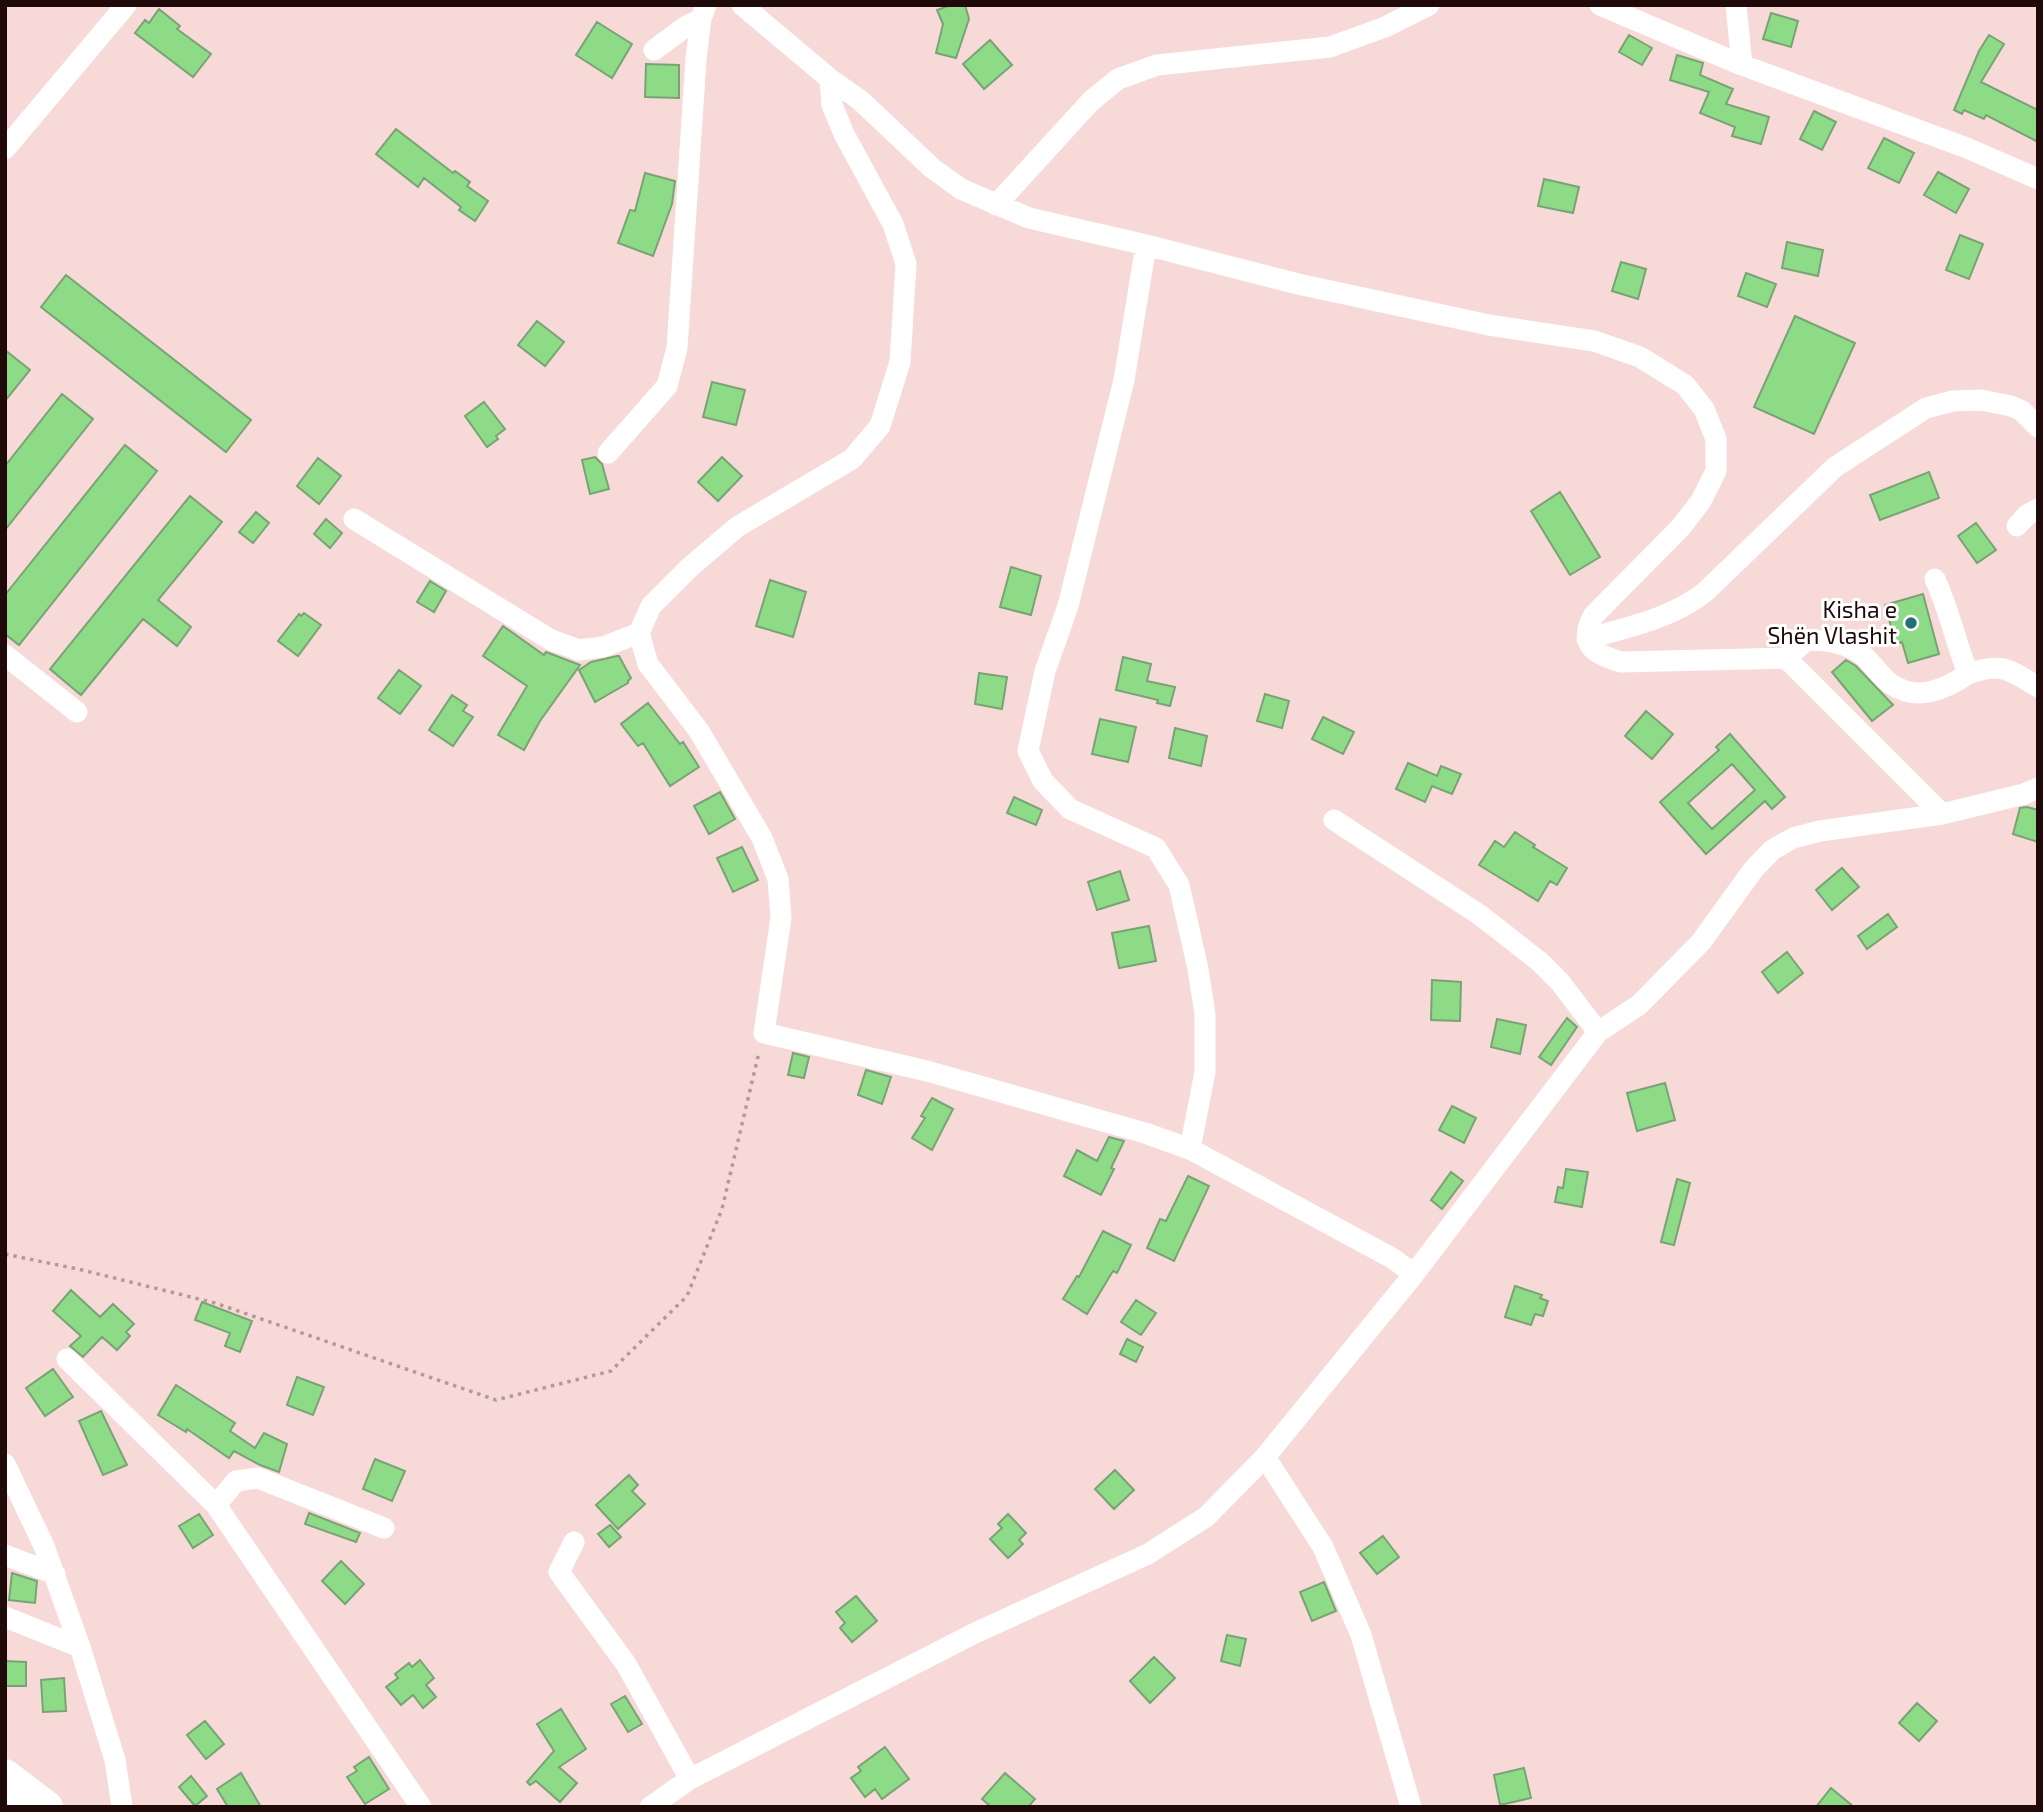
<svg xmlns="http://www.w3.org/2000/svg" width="2043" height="1812" viewBox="0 0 2043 1812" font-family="'Exo 2',sans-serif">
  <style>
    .building { fill: #8edb87; stroke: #79a375; stroke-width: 2; fill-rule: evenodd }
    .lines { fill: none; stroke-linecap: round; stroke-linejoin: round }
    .path { stroke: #b49998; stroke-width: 3.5; stroke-dasharray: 3.5 5; stroke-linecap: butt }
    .minor { stroke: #fff; stroke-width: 21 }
    .highway { stroke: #fff; stroke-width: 32 }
    .poi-dot { fill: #246f75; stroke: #fff; stroke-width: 2.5 }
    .labels { text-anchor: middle; stroke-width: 6; stroke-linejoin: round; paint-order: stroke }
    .poi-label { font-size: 23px; fill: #200909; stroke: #fff; text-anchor: end }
  </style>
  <rect width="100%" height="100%" fill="#f7dad8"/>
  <!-- building -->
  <path class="building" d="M 951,5 L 965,5 L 969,19 L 956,58 L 936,53 L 943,24 L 937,10 Z
    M 159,9 L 180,26 L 177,29 L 211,54 L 193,77 L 135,33 L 145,20 L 149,23 Z
    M 1771,13 L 1798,21 L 1791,47 L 1763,39 Z
    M 597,22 L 632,44 L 612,78 L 576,55 Z
    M 1629,35 L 1652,48 L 1642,65 L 1619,52 Z
    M 1989,35 L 2004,44 L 1981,82 L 2038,110 L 2038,142 L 1986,115 L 1984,119 L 1964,110 L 1962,114 L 1954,110 L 1979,51 Z
    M 990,40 L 1012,65 L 984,89 L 963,64 Z
    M 1677,55 L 1703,63 L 1700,75 L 1733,89 L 1726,104 L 1769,117 L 1761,144 L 1732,136 L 1735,127 L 1700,113 L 1709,92 L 1670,80 Z
    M 646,64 L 679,65 L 679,98 L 645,97 Z
    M 1814,111 L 1836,122 L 1822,150 L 1800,139 Z
    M 396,129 L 453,173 L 455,171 L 470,182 L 467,186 L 488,201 L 475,221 L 459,210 L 461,207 L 424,178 L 418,187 L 376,154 Z
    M 1884,138 L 1914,153 L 1899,183 L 1868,168 Z
    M 1938,172 L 1969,189 L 1956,213 L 1924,195 Z
    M 645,173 L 675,181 L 672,204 L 653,256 L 618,243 L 630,210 L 635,211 Z
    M 1544,179 L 1579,187 L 1573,213 L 1538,206 Z
    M 1960,235 L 1983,244 L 1969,279 L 1946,270 Z
    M 1787,242 L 1823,250 L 1818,276 L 1782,268 Z
    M 1621,262 L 1646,269 L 1638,299 L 1612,291 Z
    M 1746,273 L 1776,284 L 1767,307 L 1738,296 Z
    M 66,275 L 251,420 L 226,452 L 41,307 Z
    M 1795,316 L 1855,343 L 1814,434 L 1754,407 Z
    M 537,321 L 564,342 L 545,366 L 518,345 Z
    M 5,350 L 30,370 L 5,401 Z
    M 712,382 L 745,390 L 736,425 L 703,417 Z
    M 62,394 L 93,419 L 5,530 L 5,466 Z
    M 484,402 L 505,429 L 496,436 L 498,439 L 487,447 L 465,416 Z
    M 125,445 L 157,471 L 19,645 L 5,634 L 5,595 Z
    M 595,457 L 602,464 L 609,489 L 590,494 L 582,460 Z
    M 722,457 L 742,476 L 718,501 L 698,482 Z
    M 318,458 L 341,476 L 319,504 L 297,486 Z
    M 1929,472 L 1939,498 L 1880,520 L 1870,495 Z
    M 1560,492 L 1600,557 L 1570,575 L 1531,511 Z
    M 190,496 L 222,522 L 158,600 L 191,627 L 177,646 L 143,619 L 81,695 L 50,669 Z
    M 256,512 L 269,523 L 253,543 L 239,532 Z
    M 326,519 L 342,533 L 330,548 L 314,534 Z
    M 1976,523 L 1996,550 L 1977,563 L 1958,536 Z
    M 1011,567 L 1041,576 L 1031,615 L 1000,607 Z
    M 770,580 L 806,592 L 793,637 L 756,626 Z
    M 430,581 L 446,591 L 434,612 L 417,602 Z
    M 1923,594 L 1939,654 L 1908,663 L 1902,642 L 1896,644 L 1885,605 Z
    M 304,613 L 321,625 L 298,656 L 278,641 L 299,614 L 301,616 Z
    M 503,626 L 544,655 L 546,652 L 580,665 L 540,721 L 524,750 L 498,735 L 527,686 L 483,656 Z
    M 617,656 L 619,656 L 631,678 L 628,681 L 628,683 L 595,702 L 579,670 L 591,662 Z
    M 1123,657 L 1151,664 L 1147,681 L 1175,687 L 1170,706 L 1157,703 L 1158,700 L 1116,690 Z
    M 1846,660 L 1856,666 L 1893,705 L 1872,721 L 1832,672 Z
    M 399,670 L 421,686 L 400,714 L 378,698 Z
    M 979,673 L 1007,677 L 1002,709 L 975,704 Z
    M 1265,694 L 1289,701 L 1282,728 L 1257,721 Z
    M 452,695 L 467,705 L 463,711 L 473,717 L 453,746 L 429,730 Z
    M 648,703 L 680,744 L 683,742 L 699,767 L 670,786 L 643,743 L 638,746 L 621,724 Z
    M 1646,711 L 1673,734 L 1652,759 L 1625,736 Z
    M 1323,717 L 1354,732 L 1343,754 L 1312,739 Z
    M 1100,719 L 1136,727 L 1128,762 L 1092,754 Z
    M 1175,728 L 1207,736 L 1201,766 L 1169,758 Z
    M 1730,734 L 1785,797 L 1772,809 L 1765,801 L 1706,854 L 1660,802 L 1719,750 L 1716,747 ZM 1732,764 L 1755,790 L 1712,829 L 1688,803 Z
    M 1408,763 L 1437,776 L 1441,766 L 1461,774 L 1452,794 L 1432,786 L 1425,802 L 1396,789 Z
    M 720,792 L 735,819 L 709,834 L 694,806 Z
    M 1014,797 L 1042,810 L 1036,825 L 1007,813 Z
    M 2027,807 L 2038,810 L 2038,842 L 2013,834 L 2020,808 Z
    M 1515,832 L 1535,845 L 1533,847 L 1567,868 L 1557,885 L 1550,881 L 1538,901 L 1479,865 L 1495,841 L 1504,847 Z
    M 742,847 L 758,880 L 733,892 L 717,858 Z
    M 1842,868 L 1859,887 L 1832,910 L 1816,890 Z
    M 1120,871 L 1129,900 L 1097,910 L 1088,882 Z
    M 1888,914 L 1897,927 L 1867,949 L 1858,936 Z
    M 1149,926 L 1156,961 L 1119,968 L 1112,933 Z
    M 1787,952 L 1803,973 L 1778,993 L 1762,972 Z
    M 1432,980 L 1461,982 L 1460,1021 L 1431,1020 Z
    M 1567,1018 L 1577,1027 L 1551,1065 L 1539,1057 Z
    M 1497,1019 L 1526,1025 L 1520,1054 L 1491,1047 Z
    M 793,1053 L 809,1057 L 804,1078 L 788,1075 Z
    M 866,1070 L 891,1077 L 882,1104 L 858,1095 Z
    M 1665,1083 L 1675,1120 L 1637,1131 L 1627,1093 Z
    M 932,1098 L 953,1109 L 932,1150 L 912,1138 L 925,1118 L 921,1116 Z
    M 1452,1106 L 1476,1118 L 1464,1143 L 1439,1130 Z
    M 1109,1137 L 1124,1141 L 1111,1168 L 1114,1169 L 1101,1195 L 1064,1176 L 1077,1150 L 1097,1161 Z
    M 1566,1169 L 1588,1172 L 1582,1207 L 1555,1202 L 1558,1187 L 1563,1188 Z
    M 1451,1172 L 1463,1181 L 1442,1209 L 1431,1200 Z
    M 1188,1176 L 1209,1186 L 1174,1261 L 1147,1248 L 1160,1219 L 1166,1221 Z
    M 1677,1179 L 1690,1183 L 1674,1245 L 1661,1242 Z
    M 1103,1231 L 1131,1245 L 1117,1273 L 1113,1271 L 1087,1314 L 1063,1299 L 1077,1276 L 1079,1277 Z
    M 1515,1286 L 1542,1295 L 1540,1298 L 1548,1301 L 1543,1316 L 1535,1314 L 1531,1325 L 1505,1317 Z
    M 71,1290 L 100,1317 L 113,1304 L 134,1324 L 126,1332 L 130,1336 L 117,1350 L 102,1337 L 83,1357 L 70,1346 L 81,1336 L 53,1311 Z
    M 1136,1300 L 1156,1313 L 1141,1335 L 1121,1322 Z
    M 202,1302 L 252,1321 L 240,1352 L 225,1346 L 230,1333 L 195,1320 Z
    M 1127,1339 L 1143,1347 L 1136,1362 L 1120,1354 Z
    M 53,1369 L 73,1397 L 45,1416 L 26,1388 Z
    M 297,1377 L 324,1387 L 313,1415 L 287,1405 Z
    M 176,1385 L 235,1423 L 230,1431 L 255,1448 L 264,1433 L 287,1444 L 279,1472 L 260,1465 L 234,1451 L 229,1458 L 187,1429 L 186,1432 L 158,1415 Z
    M 101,1411 L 127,1465 L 103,1475 L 79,1421 Z
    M 375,1459 L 405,1471 L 392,1501 L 363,1489 Z
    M 1115,1470 L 1134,1490 L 1114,1509 L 1095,1489 Z
    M 629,1475 L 638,1485 L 632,1491 L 645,1504 L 618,1529 L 596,1505 Z
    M 309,1513 L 360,1533 L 356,1542 L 305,1524 Z
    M 199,1514 L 213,1535 L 193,1548 L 179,1526 Z
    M 1008,1514 L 1026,1533 L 1019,1540 L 1023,1544 L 1008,1558 L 990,1539 L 1002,1528 L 998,1524 Z
    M 610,1525 L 621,1537 L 609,1547 L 598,1534 Z
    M 1383,1536 L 1399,1557 L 1377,1574 L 1360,1553 Z
    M 341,1561 L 364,1584 L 345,1604 L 322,1581 Z
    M 12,1573 L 37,1581 L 35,1603 L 9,1600 Z
    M 1324,1582 L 1336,1611 L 1312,1621 L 1300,1592 Z
    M 856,1596 L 877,1621 L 852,1642 L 840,1628 L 845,1623 L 836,1612 Z
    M 1227,1635 L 1246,1639 L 1240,1666 L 1221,1661 Z
    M 1154,1657 L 1175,1678 L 1150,1703 L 1130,1681 Z
    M 420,1660 L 434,1678 L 426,1685 L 436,1697 L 423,1708 L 413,1695 L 401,1705 L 386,1687 L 398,1678 L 395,1674 L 409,1663 L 412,1667 Z
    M 5,1661 L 26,1662 L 26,1686 L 5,1686 Z
    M 64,1678 L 66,1711 L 43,1712 L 41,1680 Z
    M 625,1696 L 642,1724 L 628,1732 L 611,1704 Z
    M 1917,1703 L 1937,1721 L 1919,1741 L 1899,1723 Z
    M 561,1709 L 586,1749 L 559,1767 L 577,1783 L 560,1802 L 536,1781 L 530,1785 L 527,1782 L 554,1751 L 537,1724 Z
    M 205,1721 L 224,1744 L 206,1759 L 187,1735 Z
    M 885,1747 L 909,1779 L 882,1799 L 875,1789 L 865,1797 L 851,1778 L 861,1771 L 858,1767 Z
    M 369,1757 L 389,1789 L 365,1804 L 347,1777 L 357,1771 L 354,1767 Z
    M 1524,1768 L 1531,1798 L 1500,1805 L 1494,1775 Z
    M 241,1773 L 261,1807 L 228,1807 L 217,1789 Z
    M 1005,1773 L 1035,1799 L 1028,1807 L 991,1807 L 982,1799 Z
    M 191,1776 L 207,1796 L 195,1806 L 179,1787 Z
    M 1831,1788 L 1854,1807 L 1816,1807 Z"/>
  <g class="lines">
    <!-- path -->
    <path class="path" d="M 5,1254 L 82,1270 L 215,1303 L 496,1400 L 611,1371 L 687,1296 L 722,1209 L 759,1052"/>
    <!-- minor -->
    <path class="minor" d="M 742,5 L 830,79 L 860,100 L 932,168 L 961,189 L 1029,218 L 1146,245 L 1298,284 L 1489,325 L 1594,341 L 1640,357 L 1685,385 L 1704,409 L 1716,439 L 1716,471 L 1701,501 L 1681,527 L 1593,616 C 1578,645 1594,654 1621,662 L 1786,658 L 1942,814
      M 1600,5 L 1742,65 L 1967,148 L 2038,179
      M 1736,5 L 1742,65
      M 654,50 L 685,27 L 701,19
      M 830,79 L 832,105 L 844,134 L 893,224 L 906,264 L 900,362 L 880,426 L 852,459 L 737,527 L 689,568 L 651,606 L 639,633 L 648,664 L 699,731 L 762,838 L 778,879 L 781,918 L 764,1033 L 927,1071 L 1145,1133 L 1190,1149 L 1392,1258 L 1414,1274
      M 5,149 L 126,5
      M 996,205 L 1091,101 L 1118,79 L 1157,65 L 1330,47 L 1385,27 L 1429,5
      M 1146,245 L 1124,380 L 1068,606 L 1045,671 L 1028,751 L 1043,781 L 1070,809 L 1156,848 L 1179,885 L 1198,969 L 1205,1014 L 1205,1072 L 1190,1149
      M 608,453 L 667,386 L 677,348 L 696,59 L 701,19 L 706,5
      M 354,519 L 551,640 L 579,650 L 603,647 L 639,633
      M 2017,526 L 2027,515 L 2038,509
      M 1587,639 C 1627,627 1671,619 1705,592 L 1835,467 L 1926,408 L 1953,401 L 1981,400 L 2011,406 L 2022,411 L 2038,427
      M 5,655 L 77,712
      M 1786,658 L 1807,640 C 1826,640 1843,642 1860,653 C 1872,661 1879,676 1891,684 C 1917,702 1944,690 1968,674 C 1956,642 1949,610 1935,579
      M 1968,674 C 2001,662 2009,669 2038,687
      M 1334,820 L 1480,915 L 1540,962 L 1560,982 L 1598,1032
      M 67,1359 L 216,1505 L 421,1807
      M 1265,1457 L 1323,1547 L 1361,1635 L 1411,1807
      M 5,1464 L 44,1546 L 80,1647 L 115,1760 L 122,1807
      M 216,1505 L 236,1481 L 258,1478 L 384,1528
      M 574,1542 L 559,1572 L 626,1664 L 690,1779
      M 5,1555 L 55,1574
      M 5,1617 L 80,1647
      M 650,1807 L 690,1779 L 975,1633 L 1148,1554 L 1206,1517 L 1265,1457 L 1414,1274 L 1598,1032 L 1639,1005 L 1701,942 L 1753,870 L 1772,850 L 1793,838 L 1820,831 L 1942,814 L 2024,794 L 2038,788"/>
    <!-- highway -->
    <path class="highway" d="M 5,1775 L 47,1807
      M 5,1805 L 8,1807"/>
  </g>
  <!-- markers -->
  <circle class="poi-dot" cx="1911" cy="623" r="7"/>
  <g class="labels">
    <!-- poi labels -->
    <g class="poi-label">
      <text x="1897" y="618">Kisha e<tspan x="1897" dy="26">Shën Vlashit</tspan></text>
    </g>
  </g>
  <!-- border -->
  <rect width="2043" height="1812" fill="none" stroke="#200909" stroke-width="14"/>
</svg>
